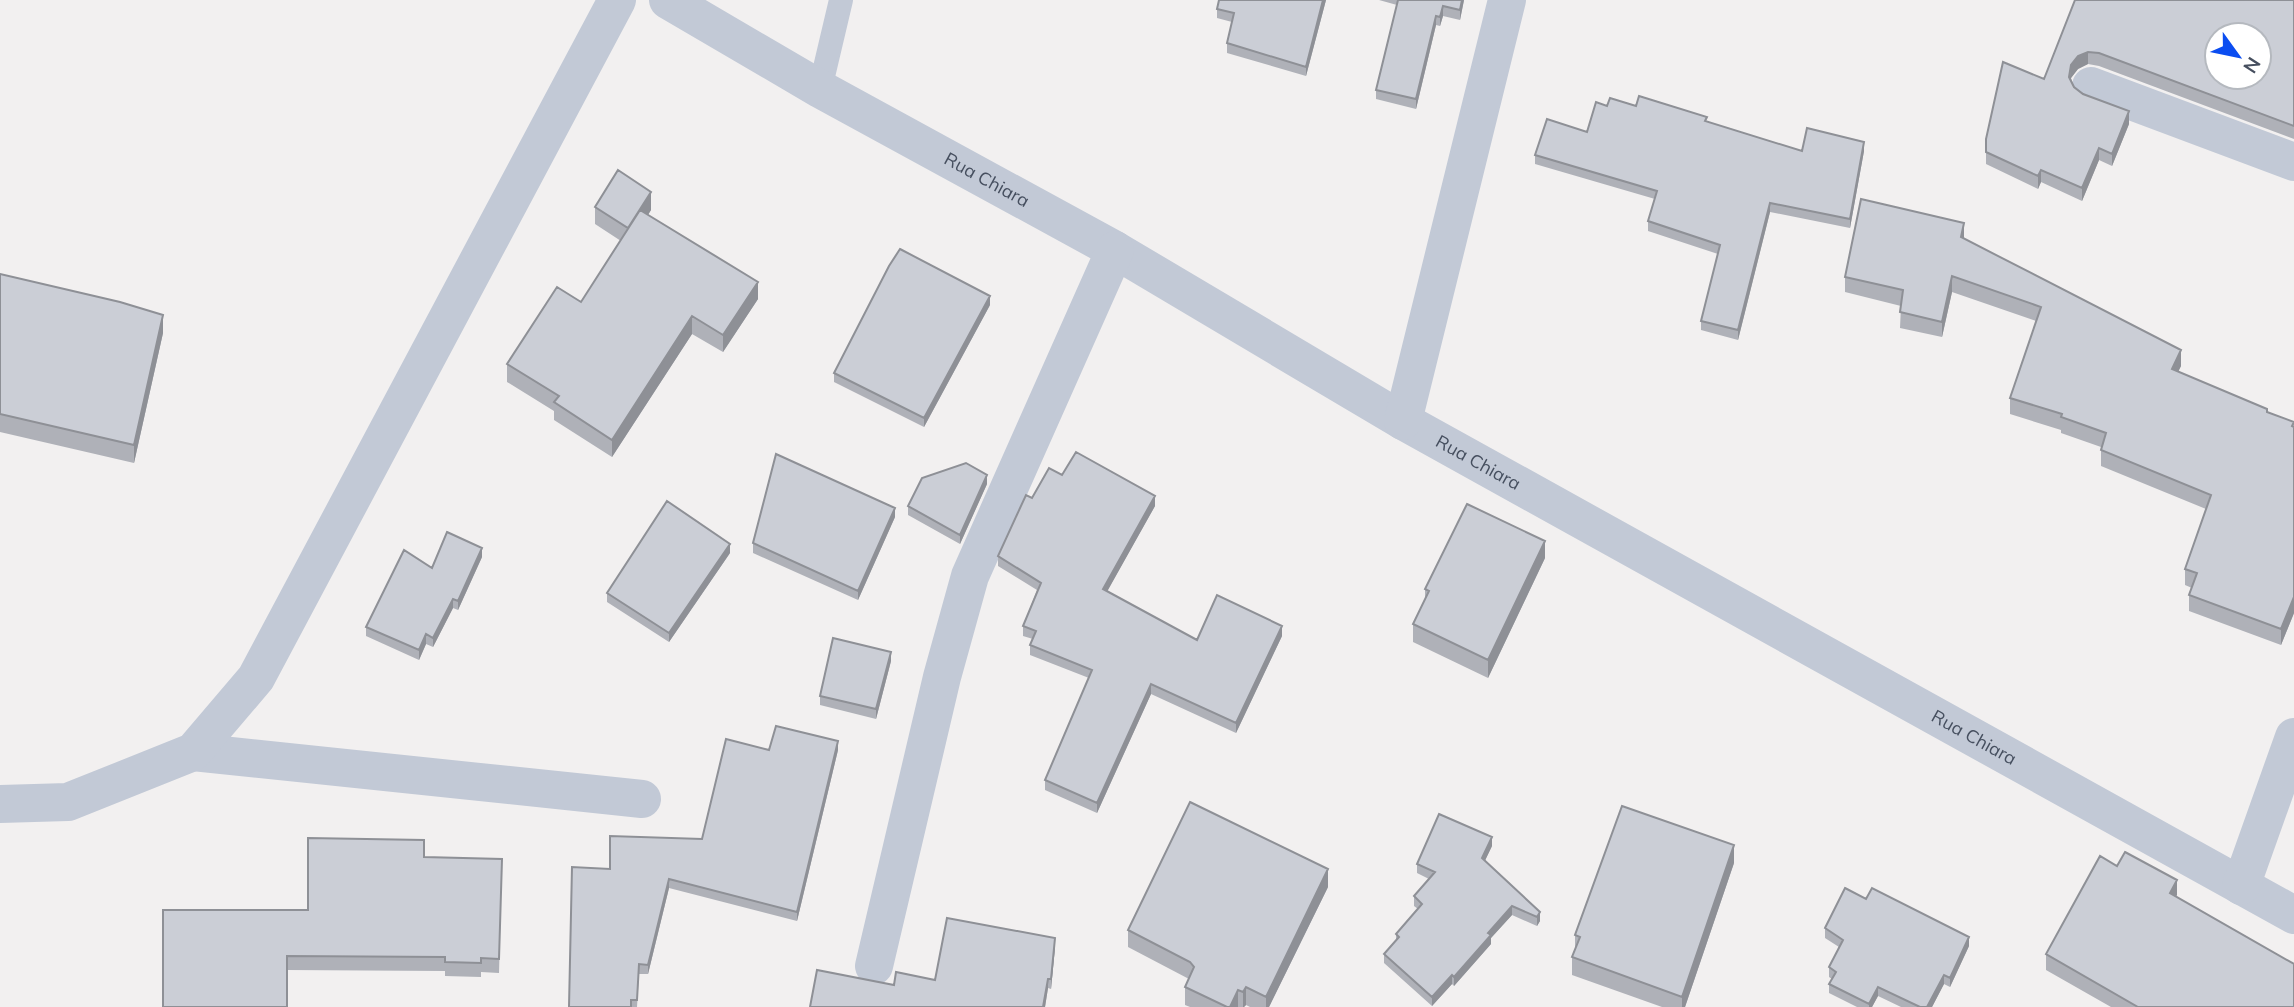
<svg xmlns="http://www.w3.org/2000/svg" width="2294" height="1007" viewBox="0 0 2294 1007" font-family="Mulish,sans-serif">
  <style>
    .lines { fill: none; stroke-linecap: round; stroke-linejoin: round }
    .service { stroke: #c2c9d6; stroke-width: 24 }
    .minor { stroke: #c2c9d6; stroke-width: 38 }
    .wall { fill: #afb1b8 }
    .shaded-wall { fill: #8e9096 }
    .building { fill: #cbced6; stroke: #8e9096; stroke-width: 2; fill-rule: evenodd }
    .labels { text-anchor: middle; stroke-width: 5; stroke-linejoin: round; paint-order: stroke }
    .street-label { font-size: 18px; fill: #464f5f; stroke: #fff }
  </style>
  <rect width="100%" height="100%" fill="#f2f0f0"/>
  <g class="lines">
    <!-- service -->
    <path class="service" d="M 820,89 L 841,0"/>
    <!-- minor -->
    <g class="minor">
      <path id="s1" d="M 668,0 L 820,89 L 1115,250 L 1403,421 L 2294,915"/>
      <path d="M 2091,86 L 2294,162"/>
      <path d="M 1403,421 L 1507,0"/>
      <path d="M 193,752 L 642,799"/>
      <path d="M 0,804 L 68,802 L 193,752 L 256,678 L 617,0"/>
      <path d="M 2241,886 L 2294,737"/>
      <path d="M 874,966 L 942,677 L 970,576 L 1115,250"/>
    </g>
  </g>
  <!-- wall -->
  <path class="wall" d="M 1219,0 L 1326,0 L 1306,76 L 1227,53 L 1227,43 L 1232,22 L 1217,18 L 1217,9 Z
    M 1379,0 L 1464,0 L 1460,20 L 1443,16 L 1440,26 L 1436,25 L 1416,109 L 1376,99 L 1376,90 L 1397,5 Z
    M 2075,0 L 2294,0 L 2294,139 L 2099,66 L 2088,64 L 2078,69 L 2071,78 L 2074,87 L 2129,124 L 2112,166 L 2099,160 L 2082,201 L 2041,182 L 2038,189 L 1986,164 L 1986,139 L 2044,79 Z
    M 1636,106 L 1707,122 L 1802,151 L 1864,151 L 1850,228 L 1770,212 L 1738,340 L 1701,330 L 1701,321 L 1718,254 L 1648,231 L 1648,221 L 1655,199 L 1535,164 L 1535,155 L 1587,132 Z
    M 595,207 L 651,210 L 648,215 L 758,299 L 723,352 L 692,334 L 612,457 L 554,420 L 554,411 L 507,382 L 507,364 L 581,302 L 621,241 L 595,224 Z
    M 1964,239 L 2181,366 L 2178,371 L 2267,413 L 2294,422 L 2294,613 L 2281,645 L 2189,611 L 2189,595 L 2192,588 L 2185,585 L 2185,569 L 2206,509 L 2101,466 L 2101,447 L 2061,433 L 2061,430 L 2010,414 L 2010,398 L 2036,321 L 1952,292 L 1942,337 L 1900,328 L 1901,306 L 1845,292 L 1845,277 Z
    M 0,274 L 163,333 L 134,463 L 0,432 Z
    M 990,305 L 924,427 L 834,382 L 834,373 Z
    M 1062,475 L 1155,506 L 1107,591 L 1197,640 L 1282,636 L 1236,733 L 1151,694 L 1097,813 L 1045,790 L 1045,780 L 1089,678 L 1030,655 L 1030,645 L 1033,639 L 1023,636 L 1023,626 L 1037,590 L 998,566 L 998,556 L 1032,498 Z
    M 987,484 L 960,544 L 908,515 L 908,506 Z
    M 895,517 L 858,600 L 753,553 L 753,543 Z
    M 730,553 L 669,642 L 607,602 L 607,593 Z
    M 482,557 L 458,610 L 453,608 L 433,647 L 426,644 L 419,660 L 366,636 L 366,627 L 432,568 Z
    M 1545,558 L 1488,678 L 1413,642 L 1413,624 L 1425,599 L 1425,589 Z
    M 891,661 L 876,719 L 820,705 L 820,696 Z
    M 769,750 L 838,750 L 797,921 L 669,888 L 648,974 L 639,974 L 637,1007 L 569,1007 L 610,869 L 702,839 Z
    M 1492,846 L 1485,860 L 1540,921 L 1537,926 L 1512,915 L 1491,938 L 1491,944 L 1454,986 L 1452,984 L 1432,1006 L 1384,963 L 1384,954 L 1396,940 L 1396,934 L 1418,909 L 1414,906 L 1414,896 L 1429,879 L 1417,873 L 1417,864 Z
    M 424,857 L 502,859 L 499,973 L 481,972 L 481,977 L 445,976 L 445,971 L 287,970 L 163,1007 Z
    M 1734,863 L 1685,1007 L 1662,1007 L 1572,975 L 1572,957 L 1575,950 L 1575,935 Z
    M 1328,887 L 1269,1007 L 1250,1007 L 1246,1005 L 1244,1007 L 1190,1007 L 1185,1005 L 1185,987 L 1189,979 L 1128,947 L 1128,930 Z
    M 2176,896 L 2294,1007 L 2111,1007 L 2046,970 L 2046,954 Z
    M 1866,899 L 1969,946 L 1950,987 L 1944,984 L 1932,1007 L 1901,1007 L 1878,996 L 1872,1007 L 1857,1007 L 1829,993 L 1829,984 L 1832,979 L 1829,977 L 1829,967 L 1839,947 L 1825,938 L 1825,928 Z
    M 1055,947 L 1051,989 L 1048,988 L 1045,1007 L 810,1007 L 894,985 L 935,980 Z"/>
  <!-- shaded-wall -->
  <path class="shaded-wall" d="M 1323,0 L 1326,0 L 1306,76 L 1306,67 Z
    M 1462,0 L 1464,0 L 1460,20 L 1460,10 Z
    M 1443,6 L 1443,16 L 1440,26 L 1440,17 Z
    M 1436,16 L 1436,25 L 1416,109 L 1416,99 Z
    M 2088,52 L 2088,64 L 2078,69 L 2071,78 L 2069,89 L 2071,65 L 2078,56 Z
    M 2129,111 L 2129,124 L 2112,166 L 2112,154 Z
    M 1864,142 L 1864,151 L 1850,228 L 1850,219 Z
    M 2099,148 L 2099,160 L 2082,201 L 2082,188 Z
    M 2041,170 L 2041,182 L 2038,189 L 2038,176 Z
    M 651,192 L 651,210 L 628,246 L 628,228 Z
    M 1770,203 L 1770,212 L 1738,340 L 1738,330 Z
    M 1964,223 L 1964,239 L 1961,237 Z
    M 1952,276 L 1952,292 L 1942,337 L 1942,322 Z
    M 758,282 L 758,299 L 723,352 L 723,335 Z
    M 990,296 L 990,305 L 924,427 L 924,418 Z
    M 163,315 L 163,333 L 134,463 L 134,445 Z
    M 692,316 L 692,334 L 612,457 L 612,440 Z
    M 2181,350 L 2181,366 L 2172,385 L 2172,369 Z
    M 987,475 L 987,484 L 960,544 L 960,535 Z
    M 1155,496 L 1155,506 L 1103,599 L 1103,589 Z
    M 895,508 L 895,517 L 858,600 L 858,591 Z
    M 1545,541 L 1545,558 L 1488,678 L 1488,660 Z
    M 730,544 L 730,553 L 669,642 L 669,633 Z
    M 482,548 L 482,557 L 458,610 L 458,601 Z
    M 2294,597 L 2294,613 L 2281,645 L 2281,629 Z
    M 453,599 L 453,608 L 433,647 L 433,638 Z
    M 1282,626 L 1282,636 L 1236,733 L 1236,723 Z
    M 426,634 L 426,644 L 419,660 L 419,650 Z
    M 891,652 L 891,661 L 876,719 L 876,709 Z
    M 1151,684 L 1151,694 L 1097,813 L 1097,803 Z
    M 838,741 L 838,750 L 797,921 L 797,912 Z
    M 1492,837 L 1492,846 L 1482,867 L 1482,858 Z
    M 1734,845 L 1734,863 L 1685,1007 L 1682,1007 L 1682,997 Z
    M 1328,869 L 1328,887 L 1269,1007 L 1266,1007 L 1266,997 Z
    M 669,879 L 669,888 L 648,974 L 648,965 Z
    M 2177,880 L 2177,895 L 2170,908 L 2170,893 Z
    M 1512,906 L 1512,915 L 1491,938 L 1491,944 L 1454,986 L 1454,977 L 1488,933 Z
    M 1540,912 L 1540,921 L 1537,926 L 1537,917 Z
    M 1969,937 L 1969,946 L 1950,987 L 1950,978 Z
    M 1055,938 L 1055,947 L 1051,989 L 1051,979 Z
    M 1452,975 L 1452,984 L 1432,1006 L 1432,997 Z
    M 1944,975 L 1944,984 L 1932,1007 L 1927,1007 Z
    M 1048,979 L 1048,988 L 1045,1007 L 1043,1007 Z
    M 1246,987 L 1246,1005 L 1244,1007 L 1243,1007 L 1243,992 Z
    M 1878,987 L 1878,996 L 1872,1007 L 1869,1007 L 1869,1004 Z
    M 1238,990 L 1238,1007 L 1230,1007 Z"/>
  <!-- building -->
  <path class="building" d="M 1219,0 L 1323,0 L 1306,67 L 1227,43 L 1234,13 L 1217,9 Z
    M 1398,0 L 1462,0 L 1460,10 L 1443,6 L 1440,17 L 1436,16 L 1416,99 L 1376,90 Z
    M 2075,0 L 2294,0 L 2294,126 L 2099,53 L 2088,52 L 2078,56 L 2071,65 L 2069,77 L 2074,87 L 2083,94 L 2129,111 L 2112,154 L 2099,148 L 2082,188 L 2041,170 L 2038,176 L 1986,152 L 1986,139 L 2003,62 L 2044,79 ZM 2217,35 L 2259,35 L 2259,77 L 2217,77 Z
    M 1639,96 L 1707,117 L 1705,121 L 1802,151 L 1807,128 L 1864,142 L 1850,219 L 1770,203 L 1738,330 L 1701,321 L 1720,245 L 1648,221 L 1657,191 L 1535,155 L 1547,119 L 1587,132 L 1596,102 L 1607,106 L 1610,98 L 1636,106 Z
    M 618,170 L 651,192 L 628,228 L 595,207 Z
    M 1861,199 L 1964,223 L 1961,237 L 2181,350 L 2172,369 L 2267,409 L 2267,412 L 2294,422 L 2292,426 L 2294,427 L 2294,597 L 2281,629 L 2189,595 L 2197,573 L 2185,569 L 2211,495 L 2101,450 L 2106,433 L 2061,417 L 2062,414 L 2010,398 L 2041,307 L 1952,276 L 1942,322 L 1900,312 L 1903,290 L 1845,277 Z
    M 640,210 L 758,282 L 723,335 L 692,316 L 612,440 L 554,402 L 559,396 L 507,364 L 557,287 L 581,302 Z
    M 900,249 L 990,296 L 924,418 L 834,373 L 889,266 Z
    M 0,274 L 120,302 L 163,315 L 134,445 L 0,414 Z
    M 1076,452 L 1155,496 L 1103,589 L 1197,640 L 1217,595 L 1282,626 L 1236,723 L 1151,684 L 1097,803 L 1045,780 L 1092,670 L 1030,645 L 1036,631 L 1023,626 L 1041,583 L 998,556 L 1026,495 L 1032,498 L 1049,468 L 1062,475 Z
    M 776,454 L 895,508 L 858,591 L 753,543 Z
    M 966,463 L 987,475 L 960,535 L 908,506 L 922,478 Z
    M 667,501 L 730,544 L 669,633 L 607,593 Z
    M 1467,504 L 1545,541 L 1488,660 L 1413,624 L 1429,591 L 1425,589 Z
    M 447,532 L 482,548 L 458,601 L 453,599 L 433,638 L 426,634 L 419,650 L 366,627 L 404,550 L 432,568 Z
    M 833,638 L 891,652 L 876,709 L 820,696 Z
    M 776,726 L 838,741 L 797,912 L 669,879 L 648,965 L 639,964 L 637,1000 L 631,1000 L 631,1007 L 569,1007 L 572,867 L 610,869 L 610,836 L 702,839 L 726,739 L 769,750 Z
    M 1190,802 L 1328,869 L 1266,997 L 1246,987 L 1243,992 L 1238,990 L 1230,1007 L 1227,1007 L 1185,987 L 1194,967 L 1190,962 L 1128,930 Z
    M 1622,806 L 1734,845 L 1682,997 L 1572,957 L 1580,937 L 1575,935 Z
    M 1439,814 L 1492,837 L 1482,858 L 1540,912 L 1537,917 L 1512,906 L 1488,933 L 1491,935 L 1454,977 L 1452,975 L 1432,997 L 1384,954 L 1399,937 L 1396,934 L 1422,904 L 1414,896 L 1435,872 L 1417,864 Z
    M 308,838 L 424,840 L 424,857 L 502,859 L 499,959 L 481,958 L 481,963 L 445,962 L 445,957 L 287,956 L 287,1007 L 163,1007 L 163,910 L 308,910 Z
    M 2125,852 L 2177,880 L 2170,893 L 2294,964 L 2294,1007 L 2138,1007 L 2046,954 L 2100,856 L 2117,866 Z
    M 1845,888 L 1866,899 L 1872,888 L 1969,937 L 1950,978 L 1944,975 L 1927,1007 L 1920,1007 L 1878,987 L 1869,1004 L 1829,984 L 1836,972 L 1829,967 L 1843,940 L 1825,928 Z
    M 947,918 L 1055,938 L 1051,979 L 1048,979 L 1043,1007 L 810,1007 L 817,970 L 894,985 L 896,972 L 935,980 Z"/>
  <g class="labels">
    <!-- street labels -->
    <g class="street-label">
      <text dy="6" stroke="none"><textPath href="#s1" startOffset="366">Rua Chiara</textPath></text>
      <text dy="6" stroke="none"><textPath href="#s1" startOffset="933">Rua Chiara</textPath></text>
      <text dy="6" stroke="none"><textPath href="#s1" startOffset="1500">Rua Chiara</textPath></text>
    </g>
  </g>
  <!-- north arrow -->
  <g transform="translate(2238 56) rotate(123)"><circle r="33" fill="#ffffff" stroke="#b5b9bf" stroke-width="2"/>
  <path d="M0-5L12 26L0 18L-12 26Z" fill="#0b4df1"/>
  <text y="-10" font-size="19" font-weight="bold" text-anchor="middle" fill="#464f5f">N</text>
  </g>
</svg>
